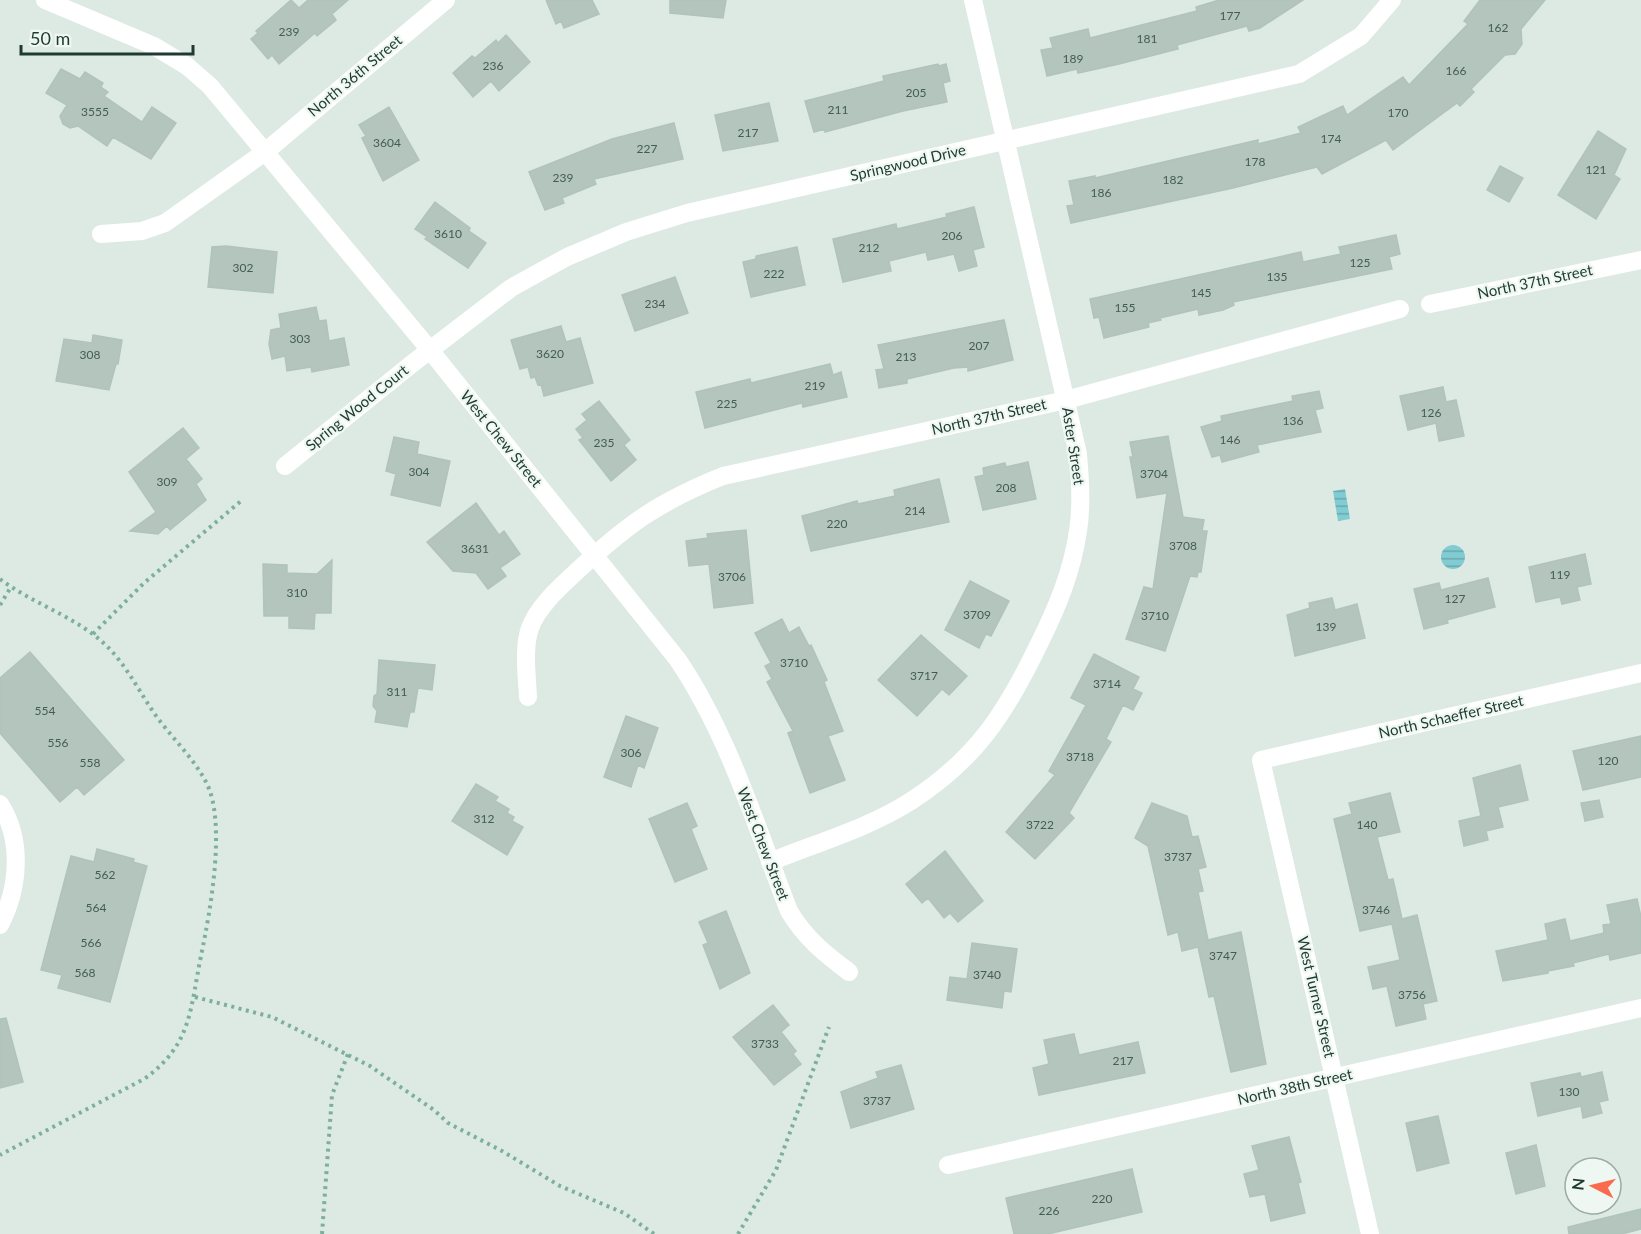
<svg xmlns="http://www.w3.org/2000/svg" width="1641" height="1234" viewBox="0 0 1641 1234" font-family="Lato,sans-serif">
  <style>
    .water { fill: url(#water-rules) }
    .building { fill: #b3c5bc; stroke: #b0c4ba; stroke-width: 1.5 }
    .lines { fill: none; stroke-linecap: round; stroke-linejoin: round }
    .path { stroke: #7cb09c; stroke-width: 4; stroke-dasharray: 3 4.5; stroke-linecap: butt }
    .minor { stroke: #fff; stroke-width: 18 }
    .labels { text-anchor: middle; stroke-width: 4.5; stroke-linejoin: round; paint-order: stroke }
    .number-label { font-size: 12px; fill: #435d54 }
    .street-label { font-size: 15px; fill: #1e3a31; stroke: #eef7f2 }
  </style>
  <defs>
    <pattern id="water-rules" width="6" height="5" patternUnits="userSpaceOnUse" patternTransform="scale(1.5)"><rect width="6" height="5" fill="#81ccd3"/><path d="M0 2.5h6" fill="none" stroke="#69a7ac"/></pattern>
  </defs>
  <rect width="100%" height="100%" fill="#ddeae4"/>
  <!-- water -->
  <path class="water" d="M 1345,489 L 1350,519 L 1338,521 L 1333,491 Z
    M1441 557a12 12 0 1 1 24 0a12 12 0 1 1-24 0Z"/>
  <!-- building -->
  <path class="building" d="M 291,0 L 299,8 L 308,0 L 348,0 L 332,14 L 336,20 L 317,36 L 315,33 L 279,64 L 272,55 L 268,59 L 251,39 L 258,33 L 256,31 Z
    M 546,0 L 592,0 L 599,14 L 564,28 L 561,21 L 556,24 Z
    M 670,0 L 726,0 L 723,18 L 670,13 Z
    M 1219,0 L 1303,0 L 1260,28 L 1249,31 L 1247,26 L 1177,45 L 1178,49 L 1119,64 L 1078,73 L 1077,69 L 1047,76 L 1041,50 L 1053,48 L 1050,38 L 1088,29 L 1090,38 L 1197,11 L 1196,7 Z
    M 1480,0 L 1545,0 L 1521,29 L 1522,44 L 1515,54 L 1505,55 L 1471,89 L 1474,92 L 1460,106 L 1457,103 L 1393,150 L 1386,140 L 1322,174 L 1317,167 L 1233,188 L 1071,223 L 1067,206 L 1074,205 L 1069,181 L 1095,176 L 1095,178 L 1258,140 L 1258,144 L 1301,133 L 1298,127 L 1343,106 L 1347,115 L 1403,77 L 1409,85 L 1468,24 L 1464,21 Z
    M 506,35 L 530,62 L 499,91 L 491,81 L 473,97 L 453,73 L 472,56 L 475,58 L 496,40 L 498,43 Z
    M 938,64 L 939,66 L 946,64 L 950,81 L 943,83 L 947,102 L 903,111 L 825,132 L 825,129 L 814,132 L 805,101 L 884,81 L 883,76 Z
    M 61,69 L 80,79 L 85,72 L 103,83 L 101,87 L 108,92 L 104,96 L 142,122 L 152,107 L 176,123 L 151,159 L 113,137 L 107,146 L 78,126 L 70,128 L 63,124 L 60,116 L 67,105 L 46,93 Z
    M 769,103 L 778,141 L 723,151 L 715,115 Z
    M 389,107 L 419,160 L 383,181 L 362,138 L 366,136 L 359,125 Z
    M 674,123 L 683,159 L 594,179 L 596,184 L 562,198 L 564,203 L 545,210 L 529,172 L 612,139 Z
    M 1598,131 L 1626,149 L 1614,175 L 1620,179 L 1596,219 L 1558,195 Z
    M 1500,166 L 1523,178 L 1509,202 L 1487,190 Z
    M 435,202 L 470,228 L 469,231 L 486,243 L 468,268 L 425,239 L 427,237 L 415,229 Z
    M 974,207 L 984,247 L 973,250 L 977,266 L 959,271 L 954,254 L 928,260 L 926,252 L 889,261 L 891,271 L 843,282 L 833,239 L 896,224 L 897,229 L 947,217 L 946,214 Z
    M 1396,235 L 1400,254 L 1389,257 L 1392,269 L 1233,302 L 1234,305 L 1223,310 L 1199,315 L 1198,309 L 1160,318 L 1161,320 L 1148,323 L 1149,327 L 1104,338 L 1099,317 L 1094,318 L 1090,299 L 1301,252 L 1303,262 L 1341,254 L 1339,247 Z
    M 226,246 L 277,252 L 273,293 L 208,287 L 212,247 Z
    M 797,247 L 805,285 L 751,297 L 743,262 L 756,259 L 756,256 Z
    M 675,277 L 688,313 L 635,331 L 622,295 Z
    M 316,307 L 319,321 L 326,320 L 329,341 L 344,338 L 349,365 L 312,372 L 311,367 L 287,371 L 285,356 L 272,359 L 269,344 L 271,330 L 281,328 L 279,314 Z
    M 1004,320 L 1013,360 L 968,371 L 968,367 L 954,368 L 907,379 L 907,383 L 879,388 L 876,370 L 884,369 L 878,345 Z
    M 561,326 L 566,342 L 580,338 L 593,383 L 544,396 L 541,384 L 538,385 L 535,377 L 531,378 L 528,367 L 520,369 L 511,340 Z
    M 93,335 L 122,340 L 118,364 L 116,364 L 109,390 L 56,381 L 64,339 L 92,343 Z
    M 830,364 L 833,375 L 841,372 L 847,397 L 803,407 L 802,403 L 705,428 L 696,392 L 750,379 L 751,383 Z
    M 1443,387 L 1446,402 L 1456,400 L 1464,436 L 1439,441 L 1436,423 L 1408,430 L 1400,396 Z
    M 1319,391 L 1323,408 L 1315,410 L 1321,432 L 1257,445 L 1259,452 L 1222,462 L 1220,455 L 1212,457 L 1201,427 L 1222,421 L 1221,416 L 1293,401 L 1292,396 Z
    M 599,401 L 630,440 L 624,445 L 636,460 L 611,481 L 579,440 L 583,438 L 576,429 L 587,420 L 582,414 Z
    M 183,428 L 199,448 L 186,459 L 202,479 L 196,484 L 206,500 L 170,530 L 167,526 L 158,534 L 130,531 L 156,512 L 129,472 Z
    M 1168,436 L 1183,517 L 1204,520 L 1202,531 L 1207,531 L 1201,572 L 1198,572 L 1197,577 L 1190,576 L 1165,651 L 1126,639 L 1144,587 L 1153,589 L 1167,493 L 1137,498 L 1130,457 L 1133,457 L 1130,442 Z
    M 394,437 L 419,442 L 417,454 L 450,461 L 440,506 L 391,495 L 396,474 L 386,471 Z
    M 1028,462 L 1036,499 L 983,510 L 975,477 L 984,475 L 983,468 L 1005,463 L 1006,467 Z
    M 939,479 L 949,522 L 811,551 L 802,516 L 857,501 L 858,504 L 895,496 L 894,490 Z
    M 476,503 L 499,535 L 504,531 L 520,554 L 500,568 L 506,576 L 488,589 L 476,573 L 453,571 L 427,542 Z
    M 746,530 L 753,603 L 714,608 L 709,564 L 689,566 L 686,541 L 708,538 L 707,534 Z
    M 1585,554 L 1591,584 L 1577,587 L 1580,600 L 1562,604 L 1560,597 L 1536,602 L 1529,567 Z
    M 332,560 L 331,613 L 315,613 L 314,629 L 289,628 L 289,616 L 264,616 L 263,564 L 287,565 L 287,573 L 317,574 Z
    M 1488,578 L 1495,607 L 1447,620 L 1448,623 L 1424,629 L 1414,589 L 1439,583 L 1441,590 Z
    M 970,581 L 1009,601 L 991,636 L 986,634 L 979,648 L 945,630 Z
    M 1332,598 L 1335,610 L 1357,604 L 1365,638 L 1295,656 L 1287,615 L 1310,608 L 1309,603 Z
    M 782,619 L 789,633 L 799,627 L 809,646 L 811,645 L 827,680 L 824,682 L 843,731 L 828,736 L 845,780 L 810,793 L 788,733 L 793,731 L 767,682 L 772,679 L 765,666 L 771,663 L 755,633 Z
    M 921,635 L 967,676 L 949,695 L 942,689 L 917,716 L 878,680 Z
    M 30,652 L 124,760 L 84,795 L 77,787 L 60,802 L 0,733 L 0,678 Z
    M 1094,654 L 1139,677 L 1133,689 L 1142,693 L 1133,710 L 1123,705 L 1106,739 L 1111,742 L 1069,813 L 1074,818 L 1035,859 L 1006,832 L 1055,775 L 1049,771 L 1086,705 L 1071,698 Z
    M 379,660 L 435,665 L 432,690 L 418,688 L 414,712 L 410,712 L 407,727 L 375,722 L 377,711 L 373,706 L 374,696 L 377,694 Z
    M 626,716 L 658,728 L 644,768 L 638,765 L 631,787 L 604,777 Z
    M 1641,736 L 1641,777 L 1583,790 L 1573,751 Z
    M 1520,765 L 1528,800 L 1498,807 L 1503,827 L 1486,831 L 1488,840 L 1464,846 L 1459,821 L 1481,816 L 1473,778 Z
    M 476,784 L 498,797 L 495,801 L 509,809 L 507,813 L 514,817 L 512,821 L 523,827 L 507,855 L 452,821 Z
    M 1390,793 L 1400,832 L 1377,837 L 1388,880 L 1393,879 L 1402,919 L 1417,915 L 1437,1001 L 1423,1004 L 1426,1019 L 1396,1026 L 1387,986 L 1373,989 L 1368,967 L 1400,960 L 1392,924 L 1360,931 L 1334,819 L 1352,814 L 1349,803 Z
    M 1599,800 L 1603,817 L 1585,821 L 1581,803 Z
    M 687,803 L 697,826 L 691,829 L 707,869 L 675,882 L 649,819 Z
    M 1152,803 L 1187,816 L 1192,837 L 1198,836 L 1206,867 L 1198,869 L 1203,891 L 1198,892 L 1208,940 L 1241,932 L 1266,1064 L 1231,1072 L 1214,996 L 1209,997 L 1198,947 L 1182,951 L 1178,932 L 1168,935 L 1148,846 L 1135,838 Z
    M 97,849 L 134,859 L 133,862 L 147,866 L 110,1002 L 58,988 L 62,975 L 41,970 L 71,856 L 94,862 Z
    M 945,851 L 983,901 L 958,922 L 950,913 L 944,918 L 928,898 L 922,903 L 906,884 Z
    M 1637,899 L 1641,917 L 1641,953 L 1610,960 L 1609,954 L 1573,963 L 1574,966 L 1548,971 L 1548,973 L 1503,981 L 1496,951 L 1548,940 L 1545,924 L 1565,919 L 1570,941 L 1604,933 L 1603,925 L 1611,924 L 1607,905 Z
    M 726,911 L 750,973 L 720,989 L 703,945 L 708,943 L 699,922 Z
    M 972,943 L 1017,949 L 1011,992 L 1004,991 L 1002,1008 L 947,1000 L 950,977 L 967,979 Z
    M 773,1005 L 789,1025 L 781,1032 L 796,1051 L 793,1054 L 801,1064 L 774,1085 L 733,1037 Z
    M 6,1018 L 23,1082 L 0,1088 L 0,1019 Z
    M 1074,1034 L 1079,1055 L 1138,1042 L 1145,1073 L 1039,1095 L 1033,1068 L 1049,1064 L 1044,1040 Z
    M 901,1065 L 914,1109 L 851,1128 L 841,1092 L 878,1078 L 876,1072 Z
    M 1602,1072 L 1608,1100 L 1599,1102 L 1602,1113 L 1583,1118 L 1581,1106 L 1538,1116 L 1531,1083 L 1580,1073 L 1581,1077 Z
    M 1438,1116 L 1449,1163 L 1417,1171 L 1406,1123 Z
    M 1289,1137 L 1301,1182 L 1298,1183 L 1305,1213 L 1271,1221 L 1265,1194 L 1250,1197 L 1244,1174 L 1259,1170 L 1252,1146 Z
    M 1536,1145 L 1545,1186 L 1516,1194 L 1506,1153 Z
    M 1132,1169 L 1142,1212 L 1048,1234 L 1014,1234 L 1006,1198 Z
    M 1641,1209 L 1641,1229 L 1622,1234 L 1569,1234 L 1568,1227 Z"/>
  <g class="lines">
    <!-- path -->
    <path class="path" d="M 0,579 C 29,601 65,613 94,635 C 122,656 135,685 154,713 C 170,736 193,757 206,782 C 227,822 210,912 201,956 C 190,1009 192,1045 144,1079 L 0,1155
      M 0,605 L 11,587
      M 93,634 L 144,583 L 241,501
      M 195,997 L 272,1017 L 370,1066 L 434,1110 L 448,1123 L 502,1151 L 560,1186 L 624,1213 L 654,1234
      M 322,1234 L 332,1095 L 348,1054
      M 738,1234 L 776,1170 L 829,1027"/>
    <!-- minor -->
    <path class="minor" d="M 45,0 L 154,46 L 187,66 L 210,86 L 430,350 L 678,660 C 729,736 756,826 789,911 C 805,938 825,954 849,972
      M 101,234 L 142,231 L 165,223 L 265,152 L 446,0
      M 1430,304 L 1641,260
      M 285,466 L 413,363 L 511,288 L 567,257 L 626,232 L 687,213 L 1299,74 L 1361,36 L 1392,0
      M 528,697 C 527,676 523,648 530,628 C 538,606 561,586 577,571 C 628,524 658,502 723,476 L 1066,400 L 1400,309
      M 0,804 C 23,840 19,888 0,925
      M 770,862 C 816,843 869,828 911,801 C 976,759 1005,714 1038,646 C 1057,608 1072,572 1078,531 C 1082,505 1080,479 1078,454 L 973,0
      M 948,1165 L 1641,1008
      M 1370,1234 L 1261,760 L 1641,673"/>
  </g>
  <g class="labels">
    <!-- number labels -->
    <g class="number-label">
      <text x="1230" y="20">177</text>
      <text x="1498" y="32">162</text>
      <text x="289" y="36">239</text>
      <text x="1147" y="43">181</text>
      <text x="1073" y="63">189</text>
      <text x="493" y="70">236</text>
      <text x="1456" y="75">166</text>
      <text x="916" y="97">205</text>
      <text x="838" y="114">211</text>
      <text x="95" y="116">3555</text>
      <text x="1398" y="117">170</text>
      <text x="748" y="137">217</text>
      <text x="1331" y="143">174</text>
      <text x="387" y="147">3604</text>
      <text x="647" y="153">227</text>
      <text x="1255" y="166">178</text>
      <text x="1596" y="174">121</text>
      <text x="563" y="182">239</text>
      <text x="1173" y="184">182</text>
      <text x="1101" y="197">186</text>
      <text x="448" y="238">3610</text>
      <text x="952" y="240">206</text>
      <text x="869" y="252">212</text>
      <text x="1360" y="267">125</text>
      <text x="243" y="272">302</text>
      <text x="774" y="278">222</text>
      <text x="1277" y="281">135</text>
      <text x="1201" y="297">145</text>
      <text x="655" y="308">234</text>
      <text x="1125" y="312">155</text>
      <text x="300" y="343">303</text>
      <text x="979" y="350">207</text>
      <text x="550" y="358">3620</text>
      <text x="90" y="359">308</text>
      <text x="906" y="361">213</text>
      <text x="815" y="390">219</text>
      <text x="727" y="408">225</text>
      <text x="1431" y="417">126</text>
      <text x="1293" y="425">136</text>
      <text x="1230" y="444">146</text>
      <text x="604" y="447">235</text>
      <text x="419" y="476">304</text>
      <text x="1154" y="478">3704</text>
      <text x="167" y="486">309</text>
      <text x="1006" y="492">208</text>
      <text x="915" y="515">214</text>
      <text x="837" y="528">220</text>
      <text x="1183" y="550">3708</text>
      <text x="475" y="553">3631</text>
      <text x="1560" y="579">119</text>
      <text x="732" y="581">3706</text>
      <text x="297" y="597">310</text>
      <text x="1455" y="603">127</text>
      <text x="977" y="619">3709</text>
      <text x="1155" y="620">3710</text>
      <text x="1326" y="631">139</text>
      <text x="794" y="667">3710</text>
      <text x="924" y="680">3717</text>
      <text x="1107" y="688">3714</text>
      <text x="397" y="696">311</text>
      <text x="45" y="715">554</text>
      <text x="58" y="747">556</text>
      <text x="631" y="757">306</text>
      <text x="1080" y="761">3718</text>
      <text x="1608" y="765">120</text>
      <text x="90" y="767">558</text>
      <text x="484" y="823">312</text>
      <text x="1040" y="829">3722</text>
      <text x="1367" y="829">140</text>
      <text x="1178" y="861">3737</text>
      <text x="105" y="879">562</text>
      <text x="96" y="912">564</text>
      <text x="1376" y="914">3746</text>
      <text x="91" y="947">566</text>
      <text x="1223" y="960">3747</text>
      <text x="85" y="977">568</text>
      <text x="987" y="979">3740</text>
      <text x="1412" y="999">3756</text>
      <text x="765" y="1048">3733</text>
      <text x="1123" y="1065">217</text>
      <text x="1569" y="1096">130</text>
      <text x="877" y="1105">3737</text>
      <text x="1102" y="1203">220</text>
      <text x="1049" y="1215">226</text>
    </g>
    <!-- street labels -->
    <g class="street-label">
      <text transform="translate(355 76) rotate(-40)" y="5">North 36th Street</text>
      <text transform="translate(908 163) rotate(-13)" y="5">Springwood Drive</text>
      <text transform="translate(1535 282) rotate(-12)" y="5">North 37th Street</text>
      <text transform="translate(357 408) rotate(-39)" y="5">Spring Wood Court</text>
      <text transform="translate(989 417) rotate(-13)" y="5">North 37th Street</text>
      <text transform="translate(501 439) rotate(51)" y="5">West Chew Street</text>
      <text transform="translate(1073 446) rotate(81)" y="5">Aster Street</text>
      <text transform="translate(1451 717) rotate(-13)" y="5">North Schaeffer Street</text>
      <text transform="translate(763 844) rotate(69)" y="5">West Chew Street</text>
      <text transform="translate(1316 997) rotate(77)" y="5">West Turner Street</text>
      <text transform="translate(1295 1087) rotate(-13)" y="5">North 38th Street</text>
    </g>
  </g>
  <!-- north arrow -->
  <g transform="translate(1593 1186) rotate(277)"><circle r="28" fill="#eef7f2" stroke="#9baba5" stroke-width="1.5"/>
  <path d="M0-4.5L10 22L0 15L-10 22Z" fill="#f96b4c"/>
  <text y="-9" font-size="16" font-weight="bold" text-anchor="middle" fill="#1e3a31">N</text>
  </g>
  <!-- scale -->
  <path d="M21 45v9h172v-9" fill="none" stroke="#1e3a31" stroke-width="3"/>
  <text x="30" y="45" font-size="18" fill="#1e3a31" stroke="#eef7f2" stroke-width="4.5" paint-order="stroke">50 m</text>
</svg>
